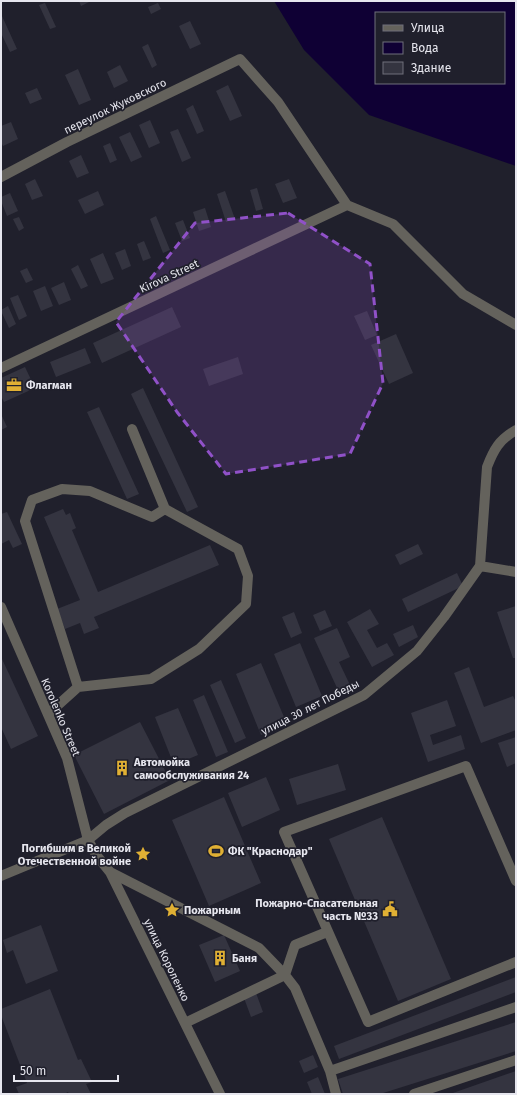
<svg xmlns="http://www.w3.org/2000/svg" width="517" height="1095" viewBox="0 0 517 1095" font-family="'Fira Sans',sans-serif">
  <style>
    .water { fill: #0f0034; fill-rule: evenodd }
    .building { fill: #343440 }
    .lines { fill: none; stroke-linecap: round; stroke-linejoin: round }
    .minor { stroke: #64625c; stroke-width: 10 }
    .marked { fill: #9051c8; fill-opacity: 0.2; stroke: #9051c8; stroke-width: 3; stroke-dasharray: 8 5; stroke-linejoin: round }
    .labels { text-anchor: middle; stroke-width: 3.5; stroke-linejoin: round; paint-order: stroke }
    .street-label { font-size: 11px; fill: #e6e6ee; stroke: #20202c }
    .poi-label { font-size: 11px; font-weight: bold; fill: #e6e6ee; stroke: #20202c; text-anchor: start }
  </style>
  <rect width="100%" height="100%" fill="#20202c"/>
  <!-- water -->
  <path class="water" d="M 274,1 L 516,1 L 516,166 L 369,115 L 304,50 ZM 376,13 L 504,13 L 504,83 L 376,83 Z"/>
  <!-- building -->
  <path class="building" d="M 79,1 L 91,1 L 81,6 Z
    M 45,3 L 56,27 L 50,29 L 39,5 Z
    M 158,3 L 161,9 L 151,14 L 148,7 Z
    M 1,16 L 2,16 L 17,49 L 10,52 L 1,33 Z
    M 190,21 L 201,44 L 190,49 L 179,26 Z
    M 148,44 L 157,65 L 152,68 L 142,47 Z
    M 120,65 L 128,81 L 114,88 L 107,72 Z
    M 78,69 L 91,100 L 79,105 L 65,75 Z
    M 228,85 L 242,116 L 230,121 L 216,91 Z
    M 37,88 L 42,99 L 30,104 L 25,93 Z
    M 193,105 L 204,131 L 197,134 L 186,109 Z
    M 150,120 L 160,143 L 149,148 L 139,125 Z
    M 11,122 L 18,139 L 3,146 L 1,142 L 1,126 Z
    M 178,129 L 191,158 L 182,162 L 170,132 Z
    M 130,132 L 142,157 L 131,162 L 119,137 Z
    M 110,143 L 117,160 L 110,163 L 103,146 Z
    M 81,155 L 89,173 L 77,178 L 69,161 Z
    M 35,179 L 43,196 L 32,200 L 25,184 Z
    M 289,179 L 297,198 L 283,203 L 275,184 Z
    M 257,188 L 263,209 L 256,211 L 250,190 Z
    M 98,191 L 104,205 L 85,214 L 78,200 Z
    M 225,191 L 235,219 L 226,222 L 217,194 Z
    M 10,193 L 18,211 L 7,216 L 1,201 L 1,197 Z
    M 205,208 L 211,227 L 199,231 L 193,212 Z
    M 156,216 L 170,250 L 163,253 L 150,219 Z
    M 19,217 L 24,228 L 19,231 L 13,219 Z
    M 183,220 L 190,238 L 182,241 L 175,223 Z
    M 144,241 L 151,258 L 143,261 L 137,244 Z
    M 125,249 L 131,266 L 122,270 L 115,253 Z
    M 103,253 L 114,279 L 101,284 L 90,259 Z
    M 78,265 L 88,286 L 81,289 L 71,269 Z
    M 27,268 L 33,280 L 26,283 L 20,271 Z
    M 64,282 L 71,300 L 59,305 L 51,288 Z
    M 45,286 L 53,306 L 41,311 L 33,291 Z
    M 18,295 L 27,316 L 19,320 L 10,298 Z
    M 8,306 L 16,324 L 9,328 L 1,311 L 1,310 Z
    M 172,307 L 181,327 L 102,363 L 93,343 Z
    M 367,311 L 377,335 L 365,340 L 354,316 Z
    M 396,334 L 413,373 L 389,384 L 371,345 Z
    M 85,348 L 91,363 L 56,377 L 50,362 Z
    M 238,357 L 243,374 L 209,386 L 203,369 Z
    M 25,367 L 35,388 L 4,402 L 1,396 L 1,378 Z
    M 143,388 L 198,507 L 187,512 L 131,394 Z
    M 99,407 L 139,494 L 127,499 L 87,412 Z
    M 1,414 L 7,427 L 1,430 Z
    M 63,509 L 66,515 L 70,513 L 76,528 L 72,530 L 98,592 L 210,545 L 219,565 L 94,617 L 99,628 L 84,634 L 80,623 L 65,629 L 57,609 L 80,600 L 44,517 Z
    M 7,512 L 22,544 L 13,548 L 9,540 L 1,544 L 1,514 Z
    M 418,544 L 423,554 L 400,565 L 395,555 Z
    M 457,573 L 463,586 L 408,612 L 402,599 Z
    M 516,606 L 516,658 L 513,658 L 497,612 Z
    M 370,609 L 379,624 L 367,630 L 377,648 L 387,643 L 394,655 L 372,667 L 347,622 Z
    M 325,610 L 332,626 L 320,631 L 313,615 Z
    M 294,612 L 302,633 L 291,638 L 282,617 Z
    M 413,625 L 418,637 L 399,647 L 393,634 Z
    M 337,628 L 350,657 L 339,662 L 350,685 L 338,690 L 314,638 Z
    M 300,643 L 322,696 L 296,707 L 274,654 Z
    M 2,659 L 38,736 L 11,749 L 1,727 L 1,660 Z
    M 261,663 L 287,724 L 261,735 L 236,674 Z
    M 469,667 L 484,707 L 513,696 L 516,702 L 516,730 L 481,743 L 454,673 Z
    M 221,680 L 246,738 L 235,743 L 210,685 Z
    M 204,695 L 228,752 L 216,757 L 193,700 Z
    M 447,700 L 456,726 L 430,735 L 433,745 L 461,735 L 465,749 L 428,762 L 411,713 Z
    M 178,708 L 198,755 L 174,765 L 155,717 Z
    M 140,722 L 170,780 L 104,814 L 74,755 Z
    M 516,737 L 516,763 L 507,767 L 498,743 Z
    M 338,764 L 346,790 L 297,805 L 289,779 Z
    M 266,777 L 280,810 L 242,827 L 228,793 Z
    M 224,797 L 261,883 L 209,906 L 172,820 Z
    M 382,817 L 451,979 L 398,1001 L 329,839 Z
    M 41,925 L 58,971 L 26,984 L 13,950 L 7,953 L 3,940 Z
    M 224,935 L 240,971 L 215,982 L 199,945 Z
    M 516,977 L 516,992 L 339,1059 L 334,1046 Z
    M 50,989 L 78,1060 L 81,1059 L 92,1082 L 86,1084 L 91,1094 L 69,1094 L 68,1092 L 64,1094 L 19,1094 L 16,1087 L 27,1083 L 1,1015 L 1,1009 Z
    M 256,993 L 263,1012 L 251,1017 L 244,998 Z
    M 516,1022 L 516,1051 L 380,1094 L 343,1094 L 338,1079 Z
    M 313,1055 L 318,1067 L 304,1073 L 299,1061 Z
    M 516,1071 L 516,1094 L 450,1094 Z
    M 318,1077 L 325,1094 L 312,1094 L 307,1082 Z"/>
  <g class="lines">
    <!-- minor -->
    <path class="minor" d="M 1,177 L 67,142 L 240,59 L 278,102 L 347,205 L 393,224 L 463,294 L 516,325
      M 1,368 L 347,205
      M 480,566 L 516,572
      M 1,607 L 67,758 L 88,840 L 97,856 L 110,872 L 220,1094
      M 78,687 L 151,679 L 199,649 L 246,604 L 248,576 L 238,549 L 165,509
      M 48,714 L 78,687 L 25,521 L 32,500 L 62,489 L 90,491 L 152,517 L 165,509 L 132,429
      M 110,872 L 259,948 L 285,975 L 295,988 L 330,1071 L 336,1094
      M 1,876 L 88,840 L 106,825 L 125,813 L 364,695 L 417,651 L 444,617 L 480,566 L 487,467 C 494,449 499,440 516,430
      M 516,881 L 466,766 L 284,832 L 368,1022 L 516,962
      M 185,1023 L 285,975 L 295,945 L 327,932
      M 330,1071 L 516,1007
      M 414,1094 L 516,1060"/>
  </g>
  <!-- marked area -->
  <path class="marked" d="M 288,213 L 370,264 L 383,383 L 350,454 L 226,474 L 177,412 L 116,322 L 195,223 Z"/>
  <!-- icons -->
  <defs>
    <g id="office-bare" transform="scale(1.2)"><path d="M-6-3h4V-5.5h4V-3h4V5H-6ZM-1-4.5V-3h2v-1.5ZM-6 0V1H6V0Z" fill="#e0b034" stroke="#20202c" stroke-width="2.5" paint-order="stroke"/></g>
    <g id="building-bare" transform="scale(1.2)"><path d="M-4-6H4V6H1V3H-1V6H-4ZM-2.5-4.3h1.7v1.8h-1.7ZM.8-4.3h1.7v1.8H.8ZM-2.5-1h1.7V.8h-1.7ZM.8-1h1.7V.8H.8Z" fill="#e0b034" stroke="#20202c" stroke-width="2.5" paint-order="stroke"/></g>
    <g id="stadium-bare" transform="scale(1.2)"><path d="M0-5a6.5 5 0 1 0 0 10a6.5 5 0 1 0 0-10ZM-3.5-1.8h7v3.6h-7Z" fill="#e0b034" stroke="#20202c" stroke-width="2.5" paint-order="stroke"/></g>
    <g id="sight-bare" transform="scale(1.2)"><path d="M0-6L1.8-2.2L6-1.7L2.9 1.2L3.7 5.4L0 3.3L-3.7 5.4L-2.9 1.2L-6-1.7L-1.8-2.2Z" fill="#e0b034" stroke="#20202c" stroke-width="2.5" paint-order="stroke"/></g>
    <g id="civic-bare" transform="scale(1.2)"><path d="M-.6-6.5H3V-4.5H.6V-3L4-1V1h2V6H-6V1h2V-1L-.6-3ZM-1.2 2.5V6h2.4V2.5Z" fill="#e0b034" stroke="#20202c" stroke-width="2.5" paint-order="stroke"/></g>
  </defs>
  <g fill-rule="evenodd">
    <use href="#office-bare" x="14" y="385"/>
    <use href="#building-bare" x="122" y="768"/>
    <use href="#stadium-bare" x="216" y="851"/>
    <use href="#sight-bare" x="143" y="854"/>
    <use href="#civic-bare" x="390" y="909"/>
    <use href="#sight-bare" x="172" y="910"/>
    <use href="#building-bare" x="220" y="958"/>
  </g>
  <g class="labels">
    <!-- street labels -->
    <g class="street-label">
      <text transform="translate(115 106) rotate(-26)" y="4">переулок Жуковского</text>
      <text transform="translate(169 276) rotate(-25)" y="4">Kirova Street</text>
      <text transform="translate(310 707) rotate(-27)" y="4">улица 30 лет Победы</text>
      <text transform="translate(61 717) rotate(67)" y="4">Korolenko Street</text>
      <text transform="translate(167 960) rotate(64)" y="4">улица Короленко</text>
    </g>
    <!-- poi labels -->
    <g class="poi-label">
      <text x="26" y="389">Флагман</text>
      <text x="134" y="766">Автомойка<tspan x="134" dy="13">самообслуживания 24</tspan></text>
      <text x="131" y="852" text-anchor="end">Погибшим в Великой<tspan x="131" dy="13">Отечественной войне</tspan></text>
      <text x="228" y="855">ФК "Краснодар"</text>
      <text x="378" y="907" text-anchor="end">Пожарно-Спасательная<tspan x="378" dy="13">часть №33</tspan></text>
      <text x="184" y="914">Пожарным</text>
      <text x="232" y="962">Баня</text>
    </g>
  </g>
  <!-- border -->
  <rect width="517" height="1095" fill="none" stroke="#e6e6ee" stroke-width="4"/>
  <!-- legend -->
  <rect x="375" y="12" width="130" height="72" fill="#20202c" stroke="#6f6f7a"/>
  <rect x="383" y="25" width="20" height="6" fill="#64625c" stroke="#6f6f7a"/>
  <text x="411" y="32" font-size="12" fill="#e6e6ee">Улица</text>
  <rect x="383" y="42" width="20" height="12" fill="#0f0034" stroke="#6f6f7a"/>
  <text x="411" y="52" font-size="12" fill="#e6e6ee">Вода</text>
  <rect x="383" y="62" width="20" height="12" fill="#343440" stroke="#6f6f7a"/>
  <text x="411" y="72" font-size="12" fill="#e6e6ee">Здание</text>
  <!-- scale -->
  <path d="M14 1075v6h104v-6" fill="none" stroke="#e6e6ee" stroke-width="2"/>
  <text x="20" y="1075" font-size="12" fill="#e6e6ee" stroke="#20202c" stroke-width="3" paint-order="stroke">50 m</text>
</svg>
